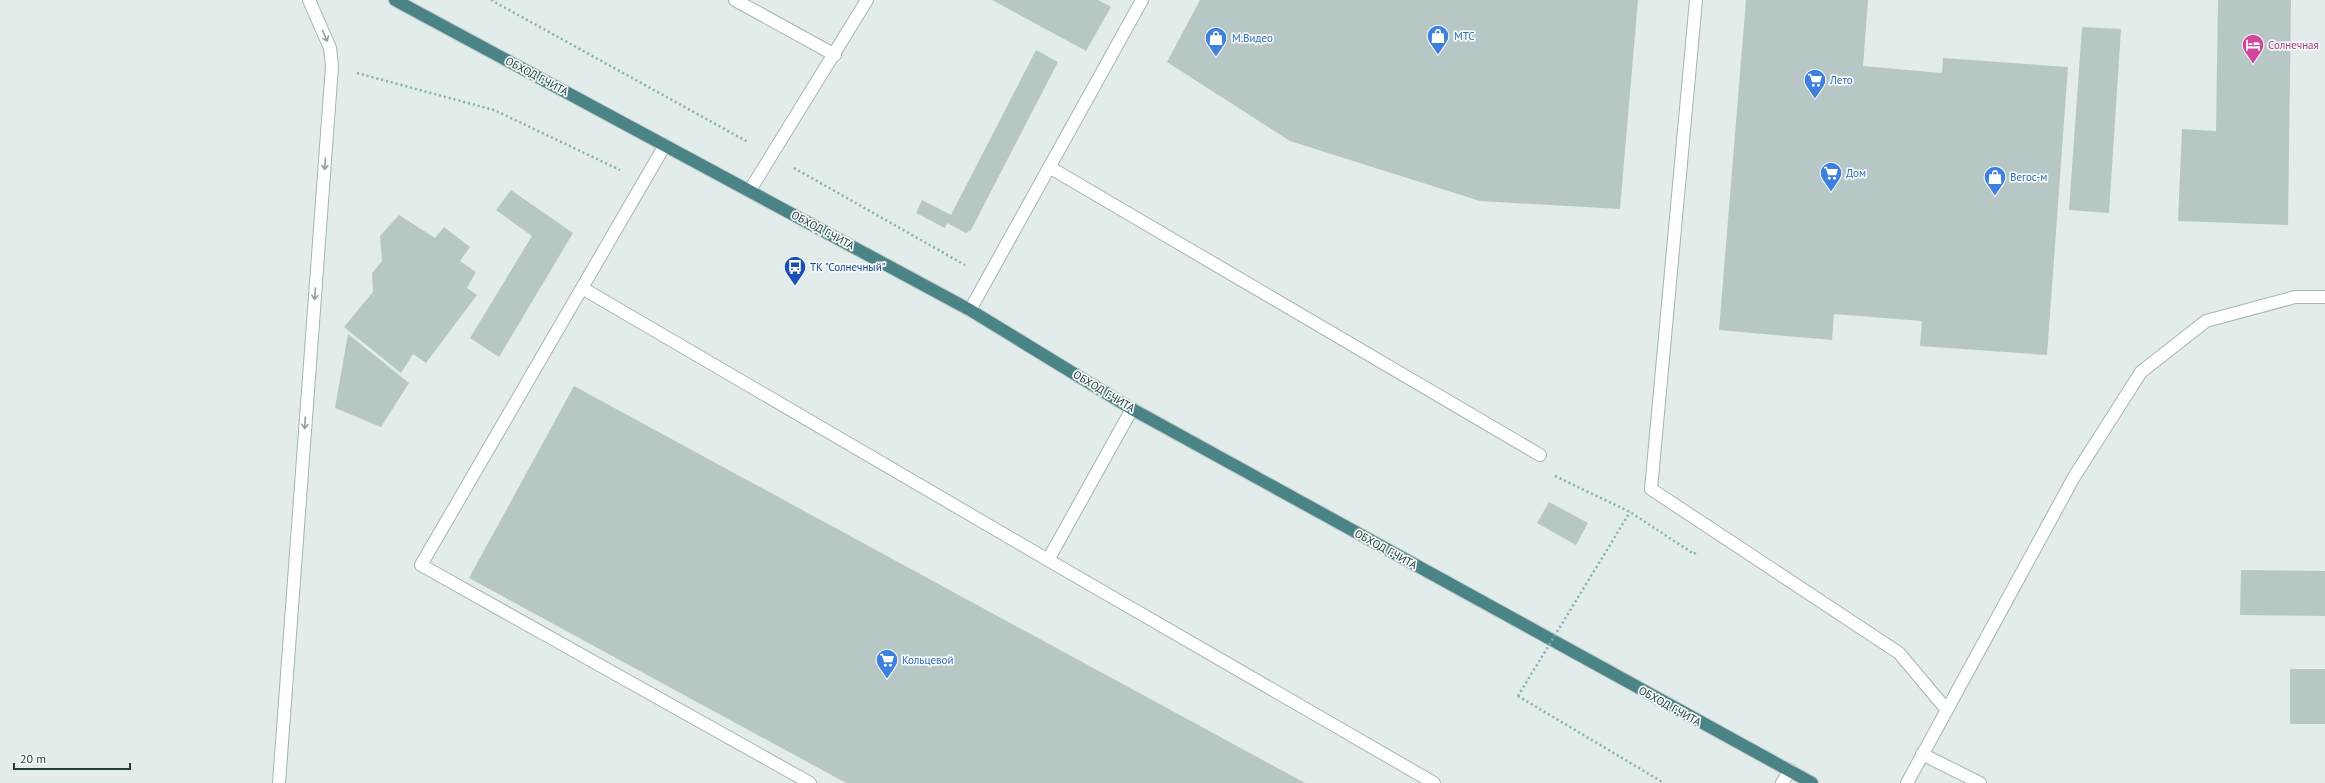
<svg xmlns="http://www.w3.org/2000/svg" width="2325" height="783" viewBox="0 0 2325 783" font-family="'PT Sans',sans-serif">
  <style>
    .building { fill: #b7c7c5 }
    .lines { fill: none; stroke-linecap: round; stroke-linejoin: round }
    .service-casing { stroke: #a5b4b4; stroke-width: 14 }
    .minor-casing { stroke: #a5b4b4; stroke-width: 14 }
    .trunk-casing { stroke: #c1c9c9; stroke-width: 14 }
    .path { stroke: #82b0af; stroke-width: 2.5; stroke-dasharray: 2 3; stroke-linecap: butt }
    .service { stroke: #fff; stroke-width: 12 }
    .minor { stroke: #fff; stroke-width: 12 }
    .trunk { stroke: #4a8486; stroke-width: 12 }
    .path-bridge { stroke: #82b0af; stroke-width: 2.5; stroke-dasharray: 2 3; stroke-linecap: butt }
    .oneway { stroke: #909e9e }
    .labels { text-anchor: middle; stroke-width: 3.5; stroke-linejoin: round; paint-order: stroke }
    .shop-label { font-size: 11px; fill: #366cbe; stroke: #f3f9f7; text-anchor: start }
    .hotel-label { font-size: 11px; fill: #b23c85; stroke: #f3f9f7; text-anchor: start }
    .street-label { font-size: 11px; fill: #223d3e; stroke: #f3f9f7 }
    .transit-label { font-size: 11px; fill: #164399; stroke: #f3f9f7; text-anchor: start }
  </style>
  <rect width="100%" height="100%" fill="#e2eceb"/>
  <!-- building -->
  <path class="building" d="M 992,0 L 1098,0 L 1111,7 L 1086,51 Z
    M 1200,0 L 1638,0 L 1620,209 L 1480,201 L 1290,141 L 1167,62 Z
    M 1746,0 L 1868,0 L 1863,66 L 1942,73 L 1943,58 L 2068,67 L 2047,355 L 1920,346 L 1922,321 L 1834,314 L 1832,340 L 1719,330 Z
    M 2218,0 L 2291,0 L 2288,225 L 2178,221 L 2182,129 L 2216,131 Z
    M 2082,27 L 2121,29 L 2109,213 L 2069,210 Z
    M 1036,50 L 1058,62 L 971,230 L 966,233 L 947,223 L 945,228 L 916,213 L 922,200 L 951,215 Z
    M 511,190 L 573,233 L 499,357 L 470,338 L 532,236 L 496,210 Z
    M 399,215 L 435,238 L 444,227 L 470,247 L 460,261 L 476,272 L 467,288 L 477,295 L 426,363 L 413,354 L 401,373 L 344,327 L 373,292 L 372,273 L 382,261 L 380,236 Z
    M 348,334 L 409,383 L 381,427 L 335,408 Z
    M 574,386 L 1305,783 L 846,783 L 469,578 Z
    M 1549,502 L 1588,523 L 1576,545 L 1537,523 Z
    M 2241,570 L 2325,571 L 2325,616 L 2240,615 Z
    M 2290,669 L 2325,669 L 2325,724 L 2290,724 Z"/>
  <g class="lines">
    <!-- service casing -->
    <g class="service-casing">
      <path id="service" d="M 735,0 L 835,55
        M 1696,0 L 1651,489 L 1899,653 L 1946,709
        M 665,145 L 421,565 L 810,783
        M 1049,167 L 1540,455
        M 750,190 L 867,0
        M 582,288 L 1048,560
        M 970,310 L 1142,0
        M 1132,409 L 1048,560 L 1434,783
        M 1782,783 L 1790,770"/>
    </g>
    <!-- minor casing -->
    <g class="minor-casing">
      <path id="minor" d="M 1922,754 L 1980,783
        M 279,783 L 332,66 L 330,48 L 309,0
        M 1907,783 L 2074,477 L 2141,372 L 2206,321 L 2295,297 L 2325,297"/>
    </g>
    <!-- trunk casing -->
    <g class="trunk-casing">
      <path id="trunk" d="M 395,0 L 970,310 L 1132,409 L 1812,783"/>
    </g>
    <!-- path -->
    <path class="path" d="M 491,0 L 748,142
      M 357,73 L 494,110 L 620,170
      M 794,168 L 965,265
      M 1555,476 L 1630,512 L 1694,554 L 1698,551
      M 1518,696 L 1664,783"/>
    <!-- service -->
    <use href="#service" class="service"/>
    <!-- minor -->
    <use href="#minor" class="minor"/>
    <!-- trunk -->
    <use href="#trunk" class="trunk"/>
    <!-- path-bridge -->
    <path class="path-bridge" d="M 1518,696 L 1630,512"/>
  </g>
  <!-- one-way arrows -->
  <defs><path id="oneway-shaft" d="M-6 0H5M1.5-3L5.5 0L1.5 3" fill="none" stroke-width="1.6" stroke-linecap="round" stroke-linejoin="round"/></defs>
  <g class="oneway">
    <use href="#oneway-shaft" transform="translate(325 36) rotate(66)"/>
    <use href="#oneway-shaft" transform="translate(325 164) rotate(94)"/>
    <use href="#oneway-shaft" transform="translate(315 294) rotate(94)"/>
    <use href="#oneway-shaft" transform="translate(305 423) rotate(94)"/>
  </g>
  <!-- icons -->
  <defs>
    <g id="shop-pin" transform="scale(1.15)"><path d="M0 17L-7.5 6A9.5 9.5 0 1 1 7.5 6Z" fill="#3f7fe0" stroke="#f3f9f7"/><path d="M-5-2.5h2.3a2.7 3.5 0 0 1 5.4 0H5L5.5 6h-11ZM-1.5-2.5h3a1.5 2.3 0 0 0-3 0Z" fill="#fff"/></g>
    <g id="hotel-pin" transform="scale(1.15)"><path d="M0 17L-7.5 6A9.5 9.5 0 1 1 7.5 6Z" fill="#d1479c" stroke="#f3f9f7"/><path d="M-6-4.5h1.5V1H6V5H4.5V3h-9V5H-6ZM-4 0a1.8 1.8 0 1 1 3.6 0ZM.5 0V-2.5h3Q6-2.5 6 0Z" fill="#fff"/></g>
    <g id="supermarket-pin" transform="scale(1.15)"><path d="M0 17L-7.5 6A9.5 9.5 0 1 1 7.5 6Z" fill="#3f7fe0" stroke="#f3f9f7"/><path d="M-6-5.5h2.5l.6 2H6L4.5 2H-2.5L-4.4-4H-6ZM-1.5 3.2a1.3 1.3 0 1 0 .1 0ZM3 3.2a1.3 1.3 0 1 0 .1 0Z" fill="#fff"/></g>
    <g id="bus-pin" transform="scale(1.15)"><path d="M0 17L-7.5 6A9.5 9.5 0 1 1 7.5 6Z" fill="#1a4fb4" stroke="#f3f9f7"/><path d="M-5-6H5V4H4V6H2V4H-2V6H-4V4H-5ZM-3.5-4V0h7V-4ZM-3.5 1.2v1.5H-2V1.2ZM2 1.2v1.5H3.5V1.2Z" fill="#fff"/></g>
  </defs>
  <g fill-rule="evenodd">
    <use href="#shop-pin" x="1438" y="36"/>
    <use href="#shop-pin" x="1216" y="38"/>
    <use href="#hotel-pin" x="2253" y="45"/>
    <use href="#supermarket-pin" x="1815" y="80"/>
    <use href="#supermarket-pin" x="1831" y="173"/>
    <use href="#shop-pin" x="1995" y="177"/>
    <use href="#bus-pin" x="795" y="267"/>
    <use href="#supermarket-pin" x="887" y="660"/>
  </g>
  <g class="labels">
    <!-- shop labels -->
    <g class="shop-label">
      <text x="1454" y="40">МТС</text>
      <text x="1232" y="42">М.Видео</text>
      <text x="1830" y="84">Лето</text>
      <text x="1846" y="177">Дом</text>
      <text x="2010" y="181">Вегос-м</text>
      <text x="902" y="664">Кольцевой</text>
    </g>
    <!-- hotel labels -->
    <g class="hotel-label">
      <text x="2268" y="49">Солнечная</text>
    </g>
    <!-- street labels -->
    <g class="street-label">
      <text transform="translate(537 76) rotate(28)" y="4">ОБХОД Г.ЧИТА</text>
      <text transform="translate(823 230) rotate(28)" y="4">ОБХОД Г.ЧИТА</text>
      <text transform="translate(1104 391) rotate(31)" y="4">ОБХОД Г.ЧИТА</text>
      <text transform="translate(1386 549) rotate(29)" y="4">ОБХОД Г.ЧИТА</text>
      <text transform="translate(1670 706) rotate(29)" y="4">ОБХОД Г.ЧИТА</text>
    </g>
    <!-- transit labels -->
    <g class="transit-label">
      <text x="810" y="271">ТК "Солнечный"</text>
    </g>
  </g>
  <!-- scale -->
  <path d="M14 763v6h116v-6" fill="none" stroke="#223d3e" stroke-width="2"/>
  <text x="20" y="763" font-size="12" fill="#223d3e" stroke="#f3f9f7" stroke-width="3" paint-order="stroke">20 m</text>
</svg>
